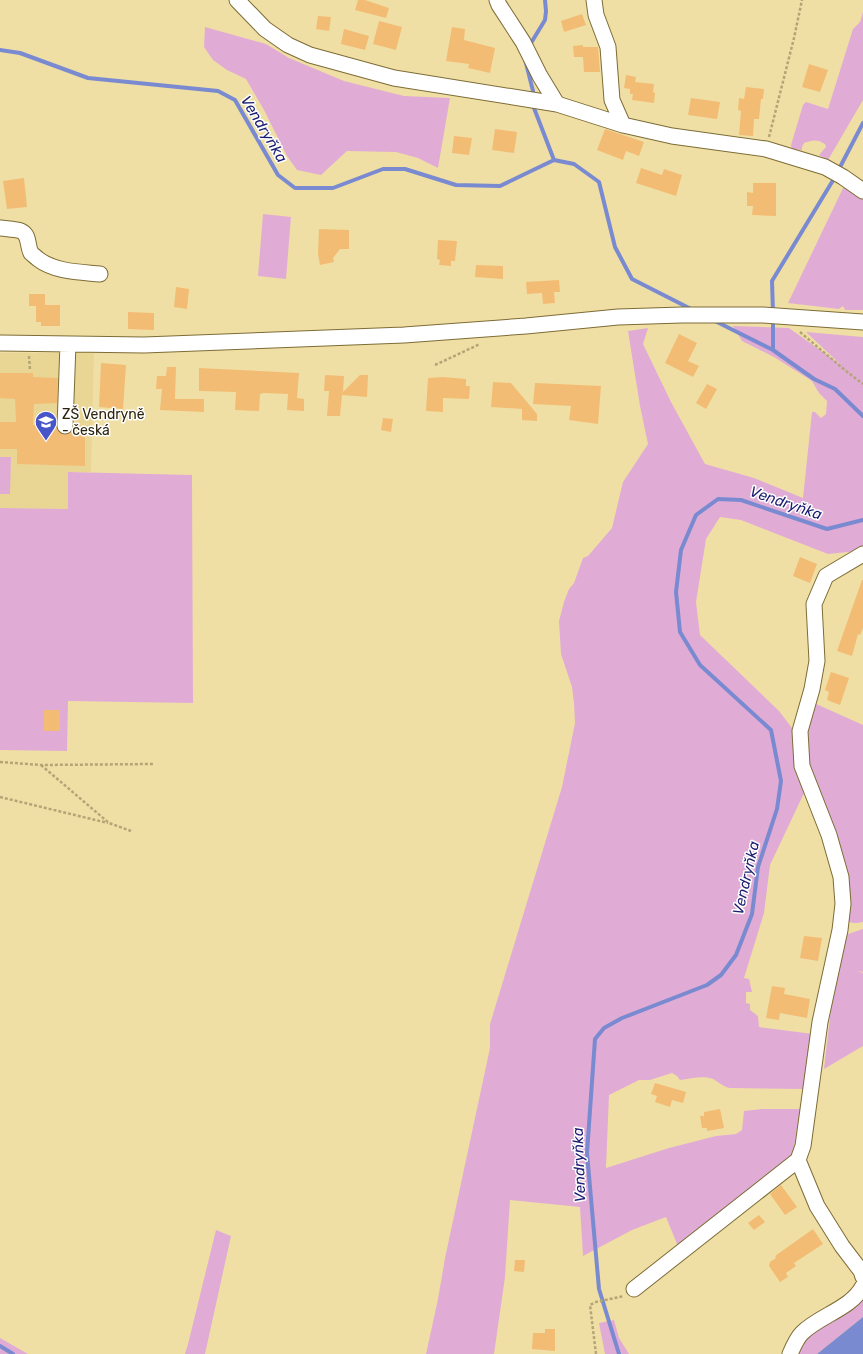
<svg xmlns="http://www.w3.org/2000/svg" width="863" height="1354" viewBox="0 0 863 1354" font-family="Rubik,sans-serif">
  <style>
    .built { fill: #ead694 }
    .green { fill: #e0acd5 }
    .water { fill: #798ad1 }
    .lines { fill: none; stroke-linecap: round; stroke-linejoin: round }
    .stream { stroke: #798ad1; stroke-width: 4 }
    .building { fill: #f2bc74 }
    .minor-casing { stroke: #7d6c36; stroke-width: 17 }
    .path { stroke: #b3a576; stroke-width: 2.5; stroke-dasharray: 3 2; stroke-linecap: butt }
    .minor { stroke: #fff; stroke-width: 15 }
    .labels { text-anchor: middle; stroke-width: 3; stroke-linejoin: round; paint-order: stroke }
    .poi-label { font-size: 14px; fill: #2b240d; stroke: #fff; text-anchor: start }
    .water-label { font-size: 15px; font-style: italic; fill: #1c1e71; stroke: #fff }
  </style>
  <rect width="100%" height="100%" fill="#f0dfa5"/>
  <!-- built -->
  <path class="built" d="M 0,353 L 94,353 L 91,472 L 68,472 L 68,509 L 0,508 Z"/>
  <!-- green -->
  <path class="green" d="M 863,12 L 863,100 L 828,160 L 819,155 L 826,147 L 825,144 C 817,139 813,140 804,143 L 802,147 L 802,150 L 792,149 L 791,145 L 803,105 L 806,102 L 828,109 L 853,29 L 860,22 Z
    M 205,27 L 266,44 L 289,58 L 344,81 L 404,96 L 450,98 L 438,168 L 418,158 L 396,152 L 347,151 L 321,175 L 297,170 L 287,156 L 264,110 L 246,79 L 227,70 L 213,60 L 204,47 Z
    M 845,184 L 863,197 L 863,310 L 845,310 L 843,306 L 839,309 L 788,303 Z
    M 263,214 L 291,217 L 286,279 L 258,276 Z
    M 733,326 L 789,328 L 841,365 L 806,332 L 863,337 L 863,549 L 859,551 L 828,554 L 741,520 L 720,517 L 706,539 L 696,602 L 700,635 L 779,711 L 795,732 L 805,791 L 770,865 L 764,913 L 744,978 L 749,979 L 752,992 L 746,992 L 746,1003 L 750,1004 L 750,1010 L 758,1016 L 759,1027 L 813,1034 L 803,1089 L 730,1088 C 723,1087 719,1082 713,1079 C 704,1075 690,1079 680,1080 L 677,1076 L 672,1073 L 650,1080 L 639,1080 L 609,1095 L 606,1168 L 669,1148 L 716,1136 L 736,1134 L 742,1130 L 744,1111 L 762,1109 L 800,1109 L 793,1153 L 766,1178 L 680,1245 L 677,1244 L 666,1217 L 632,1230 L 583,1256 L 580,1207 L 510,1200 L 505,1277 L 494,1354 L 426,1354 L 438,1299 L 445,1258 L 490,1048 L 490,1024 L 562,787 L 575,723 L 574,703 L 572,687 L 561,654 L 559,621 L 564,602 L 569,589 L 574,583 L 583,558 L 588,556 L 612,528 L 623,482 L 648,444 L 640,406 L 628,331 L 648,328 L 643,344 L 671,402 L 705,464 L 754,478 L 803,498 L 812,412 L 815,412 L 821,418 L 826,414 L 827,401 L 819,393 L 812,381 L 774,357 L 742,341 Z
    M 0,457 L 11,457 L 10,494 L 0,494 Z
    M 68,472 L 192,475 L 193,703 L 68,701 L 67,751 L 0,750 L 0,508 L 68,509 Z
    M 814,703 L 863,725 L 863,922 C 857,923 853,924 848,921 L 808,769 L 805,729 Z
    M 863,929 L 863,972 L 857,971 L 863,973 L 863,1046 L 824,1069 L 836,964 L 845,935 Z
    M 216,1230 L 231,1236 L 205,1354 L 185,1354 L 188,1344 Z
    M 863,1299 L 863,1317 L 817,1354 L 798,1354 L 808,1337 Z
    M 614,1320 L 619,1338 L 629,1354 L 605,1354 L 599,1323 Z
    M 0,1338 L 28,1354 L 0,1354 Z"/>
  <!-- water -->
  <path class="water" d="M 863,1317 L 863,1354 L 817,1354 Z"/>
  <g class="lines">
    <!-- stream -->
    <path class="stream" d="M 531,43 L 545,20 L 546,11 L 545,0
      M 0,50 L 20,53 L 88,78 L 218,91 L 235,100 L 278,175 L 295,188 L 333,188 L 383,169 L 405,169 L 456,185 L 500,186 L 554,160 L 574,164 L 599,182 L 615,247 L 632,279 L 693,310
      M 525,59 L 533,91
      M 534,108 L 554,160
      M 838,171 L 863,123
      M 773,313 L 772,281 L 835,177
      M 773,319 L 773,350
      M 715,321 L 773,350 L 814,379 L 835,389 L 863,416
      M 0,1346 L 13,1354
      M 619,1354 L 599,1289 L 587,1153 L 595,1039 L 604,1028 L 622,1018 L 707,985 L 721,975 L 736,955 L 752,914 L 758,867 L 777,809 L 781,781 L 771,730 L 700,665 L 680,632 L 676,592 L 681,550 L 696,515 L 718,499 L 741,500 L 827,529 L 863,520"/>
  </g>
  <!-- building -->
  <path class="building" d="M 358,0 L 365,0 L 389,8 L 386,18 L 355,10 Z
    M 582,14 L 586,25 L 564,32 L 561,21 Z
    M 318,16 L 331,17 L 329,31 L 316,29 Z
    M 379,21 L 402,27 L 396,50 L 373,44 Z
    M 452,27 L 465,29 L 464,40 L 495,48 L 490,73 L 468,68 L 469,64 L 446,61 Z
    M 344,29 L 369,36 L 365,50 L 341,44 Z
    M 583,45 L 583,47 L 598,47 L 600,72 L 584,72 L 583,57 L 574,57 L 573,46 Z
    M 809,64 L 828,70 L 820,92 L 802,87 Z
    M 626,75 L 636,77 L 635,82 L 654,84 L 653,92 L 655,93 L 654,103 L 632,100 L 633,94 L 630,94 L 630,89 L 624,88 Z
    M 746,87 L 764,89 L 763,99 L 761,99 L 759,119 L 754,119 L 753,136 L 739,135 L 741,111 L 738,110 L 739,98 L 744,99 Z
    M 691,98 L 720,102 L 717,119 L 688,115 Z
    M 495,129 L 517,132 L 514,153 L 492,150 Z
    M 605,129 L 644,142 L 639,156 L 626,151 L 623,160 L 597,150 Z
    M 454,136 L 472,138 L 469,155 L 452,153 Z
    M 641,168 L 662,175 L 664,169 L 682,175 L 676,196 L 636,183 Z
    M 24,178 L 27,207 L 7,209 L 3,181 Z
    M 753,183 L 776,183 L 776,216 L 752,215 L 753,206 L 747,206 L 747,192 L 753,193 Z
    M 319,229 L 349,230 L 349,249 L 340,249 L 333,258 L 334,262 L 320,265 L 318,254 Z
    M 438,240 L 457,241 L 455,261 L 451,261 L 451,266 L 439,265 L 440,260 L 437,259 Z
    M 476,265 L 503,266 L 503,279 L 475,277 Z
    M 559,280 L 560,292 L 554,292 L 555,303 L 543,304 L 542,293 L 527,294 L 526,282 Z
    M 176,287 L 189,289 L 187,309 L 174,307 Z
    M 29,294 L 45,294 L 45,305 L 60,305 L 60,326 L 41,326 L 41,322 L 36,322 L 36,306 L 29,306 Z
    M 128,312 L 154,313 L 154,330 L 128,329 Z
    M 679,334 L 697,343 L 688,361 L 699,366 L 693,377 L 665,363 Z
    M 101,363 L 126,365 L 123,409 L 99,407 Z
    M 167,367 L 176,367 L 175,399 L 204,399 L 204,412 L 160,410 L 162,389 L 156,389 L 157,376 L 166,376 Z
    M 199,368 L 299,373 L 297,398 L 304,399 L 304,411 L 287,410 L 288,394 L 264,393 L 260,394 L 259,411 L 235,410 L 236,392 L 199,391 Z
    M 0,373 L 33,373 L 33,377 L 58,378 L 57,403 L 34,404 L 33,425 L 56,425 L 58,431 L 64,435 L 69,434 L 72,431 L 85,432 L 85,466 L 17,464 L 17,449 L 0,449 L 0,422 L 16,422 L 15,399 L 0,398 Z
    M 325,375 L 344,376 L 343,392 L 360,375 L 368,375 L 367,397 L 342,395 L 340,416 L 327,416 L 329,391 L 324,391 Z
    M 443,377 L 466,379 L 466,386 L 470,386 L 469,399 L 443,398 L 443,412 L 426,411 L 428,378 Z
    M 493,382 L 511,383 L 537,414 L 537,421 L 522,420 L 522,409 L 491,407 Z
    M 535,383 L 601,386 L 598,424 L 569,420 L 571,406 L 533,404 Z
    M 707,384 L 717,389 L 706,409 L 696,403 Z
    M 383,418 L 393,419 L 391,432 L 381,430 Z
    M 800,557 L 817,564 L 810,583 L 793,576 Z
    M 862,580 L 863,580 L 863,628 L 860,635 L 858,634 L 852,656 L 837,651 Z
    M 831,672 L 849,678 L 840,705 L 827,700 L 829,692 L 825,690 Z
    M 44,710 L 60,710 L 60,731 L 44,731 Z
    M 804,936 L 822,938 L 818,961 L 800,958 Z
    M 772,986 L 785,988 L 784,994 L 810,999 L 807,1018 L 780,1013 L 779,1020 L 766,1018 Z
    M 655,1083 L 686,1092 L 683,1103 L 672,1100 L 670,1107 L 655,1102 L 657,1096 L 651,1094 Z
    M 720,1109 L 724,1128 L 707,1131 L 707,1128 L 702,1128 L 700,1116 L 704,1116 L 704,1112 Z
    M 781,1185 L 797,1207 L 785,1215 L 770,1194 Z
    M 759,1215 L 765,1222 L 754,1230 L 748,1223 Z
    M 813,1229 L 823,1244 L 794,1263 L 796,1266 L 786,1273 L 788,1277 L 780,1282 L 769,1266 L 770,1262 L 776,1258 L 775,1256 Z
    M 515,1260 L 525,1260 L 524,1272 L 514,1271 Z
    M 545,1329 L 555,1329 L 555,1351 L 532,1349 L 533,1333 L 545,1333 Z"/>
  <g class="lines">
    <!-- minor casing -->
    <g class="minor-casing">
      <path id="minor" d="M 237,0 L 265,29 L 288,45 L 310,55 L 394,78 L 557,104 L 623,125 L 672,136 L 766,149 L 825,167 L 843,177 L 863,191
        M 497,0 L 499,5 L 523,42 L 540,76 L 557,104
        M 594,0 L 596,15 L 608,47 L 612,100 L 623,125
        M 0,228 C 7,229 15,229 21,231 C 30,235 27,246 31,253 C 33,255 36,257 38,259 C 55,272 80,272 100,274
        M 0,343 L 144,345 L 404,335 L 526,326 L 618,317 L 682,315 L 763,315 L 863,322
        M 65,426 L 68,344
        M 798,1160 L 817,1206 L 842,1246 L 861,1271 L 863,1277
        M 634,1289 L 798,1160 L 803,1146 L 820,1022 L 840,930 L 843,904 L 841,877 L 829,835 L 802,766 L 800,731 L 812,689 L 817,661 L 814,604 L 826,576 L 863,554
        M 790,1354 C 793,1347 797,1338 802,1333 C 820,1315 851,1309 863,1286"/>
    </g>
    <!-- path -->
    <path class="path" d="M 769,137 L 794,38 L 802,0
      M 800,332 L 846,371 L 863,384
      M 29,356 L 30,370
      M 435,365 L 480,344
      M 0,762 L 41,765 L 154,764
      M 41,765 L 109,823 L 131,831
      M 0,797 L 108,823
      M 596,1354 L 590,1305 L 596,1302 L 624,1296"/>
    <!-- minor -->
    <use href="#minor" class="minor"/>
  </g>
  <!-- icons -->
  <defs>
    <g id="school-pin" transform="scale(1.15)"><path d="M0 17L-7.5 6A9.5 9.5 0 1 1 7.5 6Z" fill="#4755c9" stroke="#fff"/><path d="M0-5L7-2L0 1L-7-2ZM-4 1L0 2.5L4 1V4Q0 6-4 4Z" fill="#fff"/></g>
  </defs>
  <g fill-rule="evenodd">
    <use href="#school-pin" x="46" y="422"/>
  </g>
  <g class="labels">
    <!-- poi labels -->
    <g class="poi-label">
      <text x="62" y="419">ZŠ Vendryně<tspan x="62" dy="16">- česká</tspan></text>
    </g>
    <!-- water labels -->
    <g class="water-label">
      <text transform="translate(264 129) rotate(59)" y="5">Vendryňka</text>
      <text transform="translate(786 503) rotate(19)" y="5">Vendryňka</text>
      <text transform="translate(746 878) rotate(-77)" y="5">Vendryňka</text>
      <text transform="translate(579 1165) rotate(-92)" y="5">Vendryňka</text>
    </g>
  </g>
</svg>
